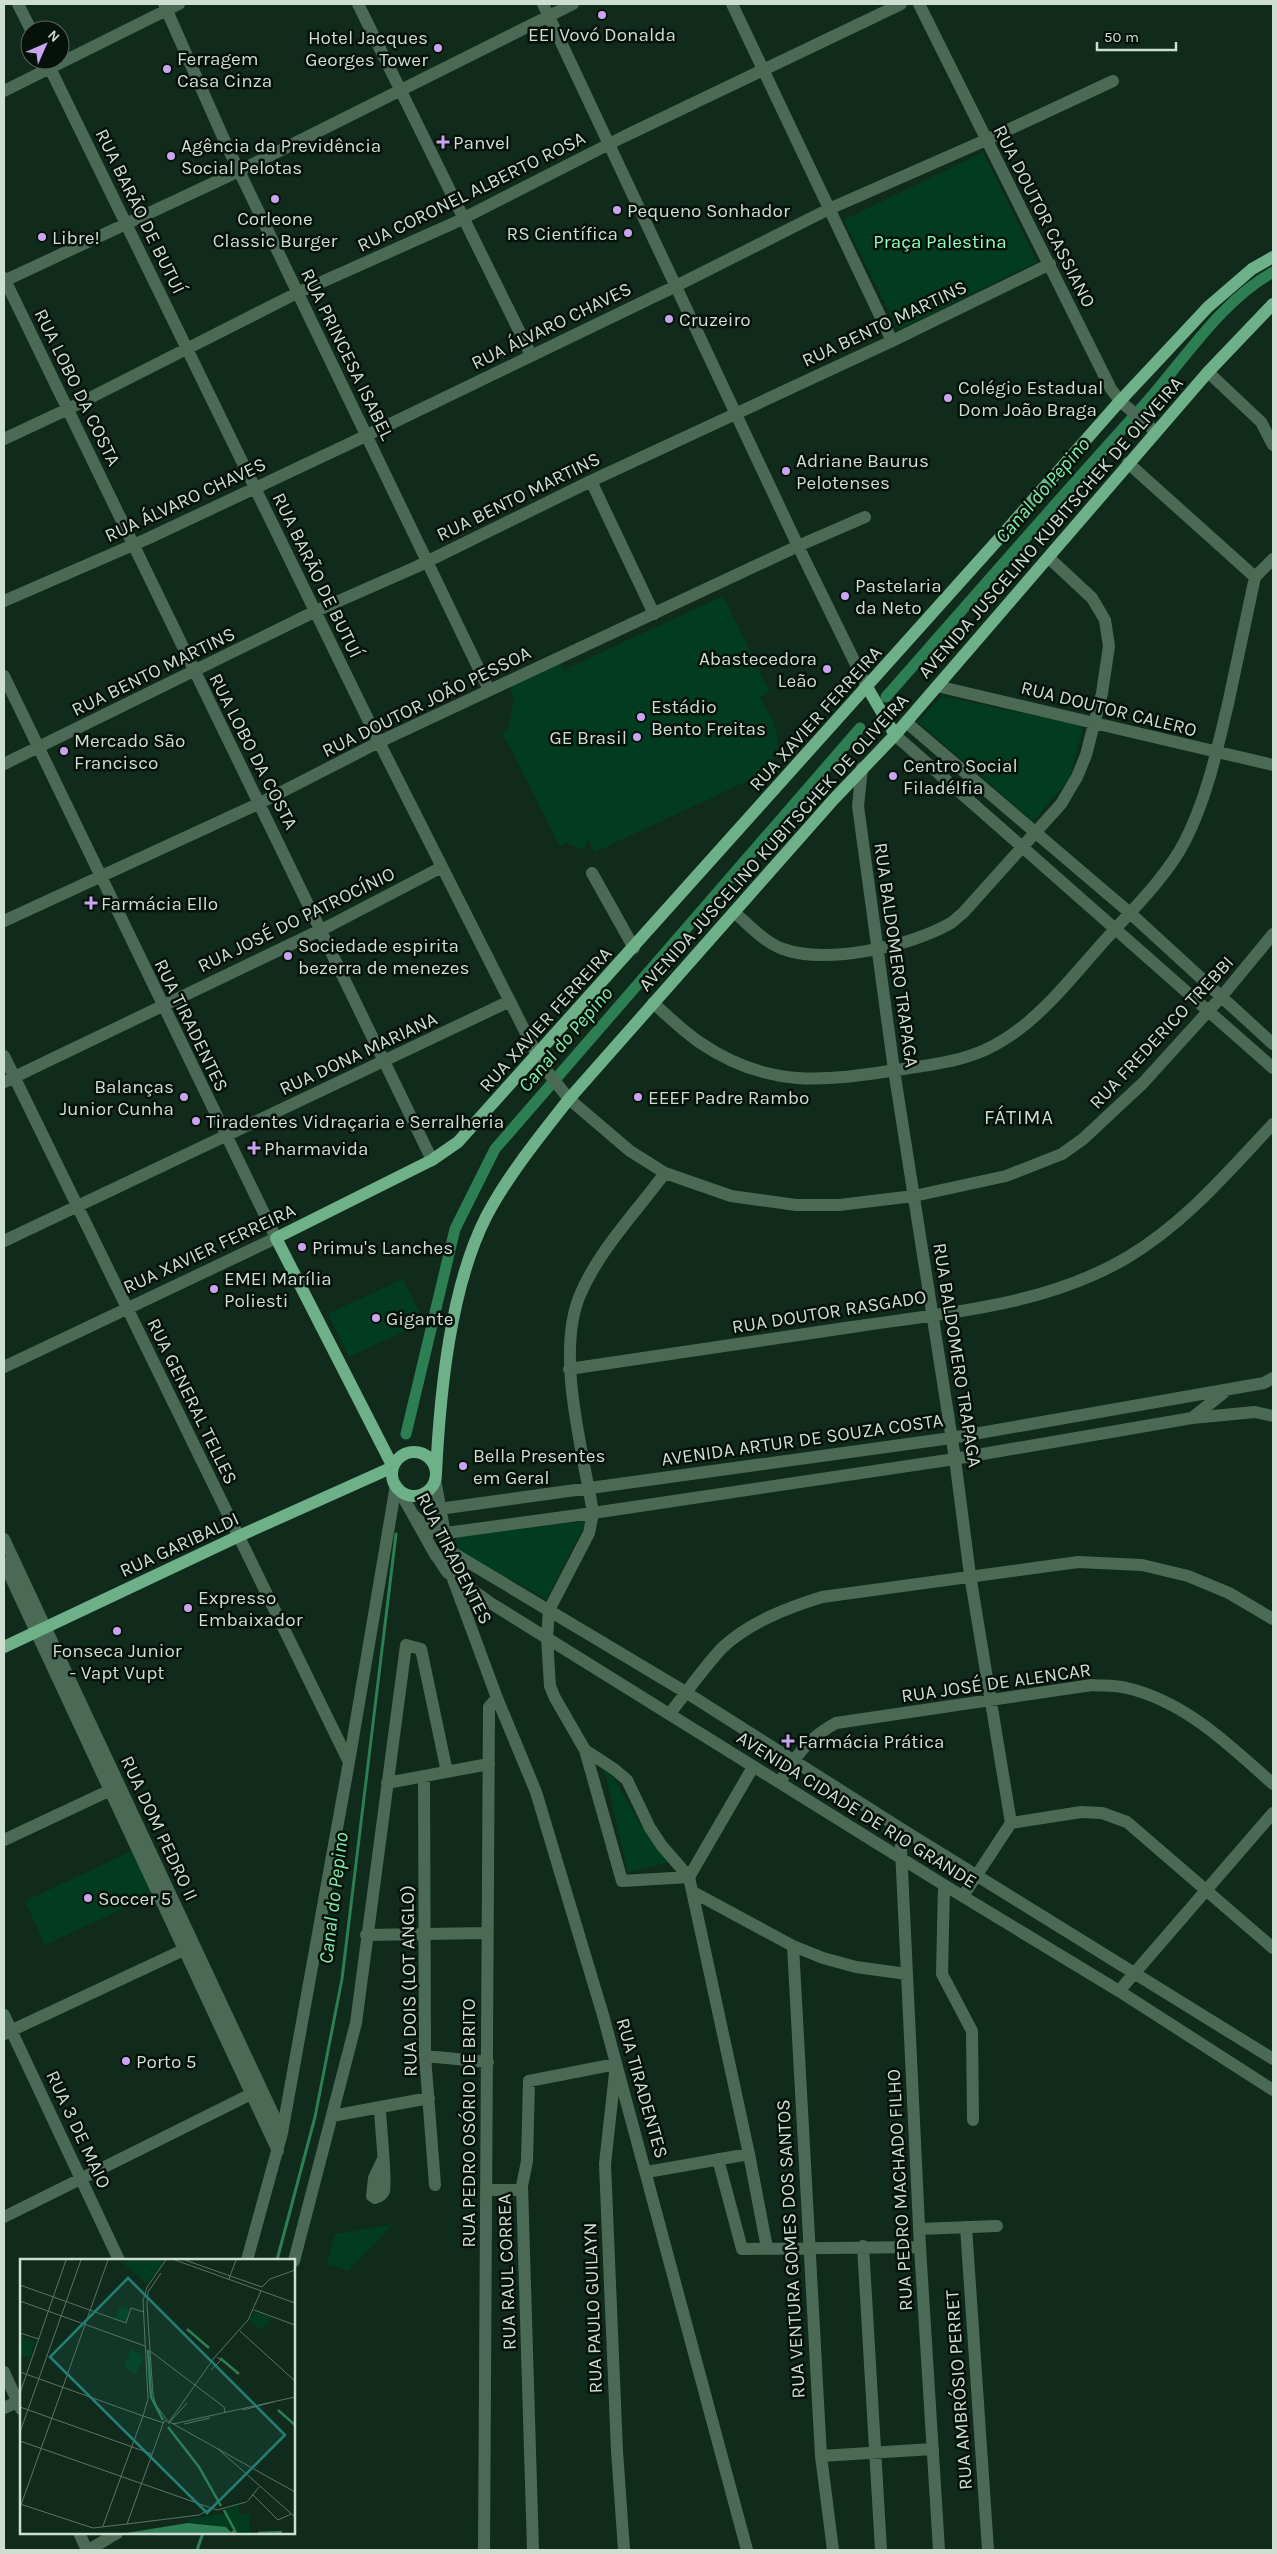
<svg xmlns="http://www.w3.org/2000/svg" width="1277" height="2554" viewBox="0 0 1277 2554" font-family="Karla,sans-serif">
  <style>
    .green { fill: #023c20 }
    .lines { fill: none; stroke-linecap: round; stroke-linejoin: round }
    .stream { stroke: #2d7e52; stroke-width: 3 }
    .canal { stroke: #2d7e52; stroke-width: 11 }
    .minor { stroke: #4b6a56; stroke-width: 12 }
    .major { stroke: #6eb087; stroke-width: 12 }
    .poi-dot { fill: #c8a5ee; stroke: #06110a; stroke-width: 2 }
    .labels { text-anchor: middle; stroke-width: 5; stroke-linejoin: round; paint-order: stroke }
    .poi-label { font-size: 19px; fill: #ceded3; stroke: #06110a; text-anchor: start }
    .street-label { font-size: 19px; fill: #ceded3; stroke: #06110a }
    .park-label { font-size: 19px; fill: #90fdbc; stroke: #06110a }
    .water-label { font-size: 20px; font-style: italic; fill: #81edad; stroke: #06110a }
    .neighbourhood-label { font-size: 20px; letter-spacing: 1px; fill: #ceded3; stroke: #06110a }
    .inset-river { fill: none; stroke: #2d7e52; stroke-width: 2.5 }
    .inset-road { fill: none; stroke: #5c7365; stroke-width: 1 }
    .view { fill: #228078; fill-opacity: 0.15; stroke: #228078; stroke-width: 2.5 }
    .inset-edge { fill: none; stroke: #ceded3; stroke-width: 2.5 }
  </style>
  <rect width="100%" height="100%" fill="#102b1b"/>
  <!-- green -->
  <path class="green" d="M 983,152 L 1037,262 L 898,330 L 844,220 Z
    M 723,596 L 770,692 L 760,697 C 776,725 790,749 762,774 L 595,852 L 588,840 L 584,850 L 566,843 L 560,846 L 502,732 L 509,728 L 514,699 L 510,687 L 560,663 L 564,670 Z
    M 942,696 L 1083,726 L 1070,779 L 1033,821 L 918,722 Z
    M 403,1279 L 424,1322 L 349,1357 L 328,1314 Z
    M 587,1521 L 546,1599 L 456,1549 L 456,1536 Z
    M 604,1767 L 614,1779 L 648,1837 L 669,1862 L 628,1873 Z
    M 132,1851 L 152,1895 L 45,1945 L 25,1901 Z
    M 393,2224 L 348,2271 L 327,2264 L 335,2234 Z"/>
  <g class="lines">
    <!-- stream -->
    <path class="stream" d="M 277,2260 L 315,2117 L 342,1979 L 396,1534
      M 197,2550 L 203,2533"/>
    <!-- canal -->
    <path class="canal" d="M 886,697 C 972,599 1057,501 1145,404 C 1184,360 1221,301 1273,272
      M 406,1434 L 455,1229 L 495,1149 L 860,728"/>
    <!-- minor -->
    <path class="minor" d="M 18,4 L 31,30
      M 164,4 L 226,144 L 489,690
      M 358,4 L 531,355
      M 543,4 L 798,546 L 867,687
      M 732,4 L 892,341
      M 919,4 L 1111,389 L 1120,401 L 1156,432
      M 46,60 L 379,742 L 542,1065 L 569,1099 L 630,1151 L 665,1173 L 731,1196 L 796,1205 L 839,1205 L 914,1196 L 1006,1176 L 1062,1154 L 1083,1139 L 1143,1083 L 1222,996 L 1273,934
      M 4,91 L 179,4
      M 4,278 L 432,1160
      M 4,281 L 239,171 L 573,4
      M 1208,372 L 1261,422 L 1273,445
      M 4,439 L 68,409 L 297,293 L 454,223 L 625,136 L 901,4
      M 1128,463 L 1255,577
      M 591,481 L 654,614
      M 1255,577 L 1273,559
      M 4,601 L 149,538 L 355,441 L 676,286 L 829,209 L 986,140 L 1113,81
      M 4,676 L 276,1238 L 4,1367
      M 937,686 L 1273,765
      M 906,722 L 1130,913 L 1273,1044
      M 895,735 L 1273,1068
      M 4,764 L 316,611 L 416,567 L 591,481 L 892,341 L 1050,264
      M 862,768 L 858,806 L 894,1070 L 955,1459 L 970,1575 L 1011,1823 L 963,1896
      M 592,873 L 634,948
      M 734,912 C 749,925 764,942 783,949 C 828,965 910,946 951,923 L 963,913 L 1061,804 L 1077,777 L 1086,755 L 1102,693 L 1109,646 L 1105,620 L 1092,598 L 1049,558
      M 4,921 L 260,803 L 379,742 L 798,546 L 865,517
      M 653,1003 C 668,1016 683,1031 699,1042 C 769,1090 825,1081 904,1069 C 941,1063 973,1060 1005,1039 C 1045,1014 1075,973 1107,938 C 1133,909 1167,876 1185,841 C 1207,798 1217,750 1228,704 C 1237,662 1246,619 1255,577
      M 4,1056 L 349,1762
      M 4,1082 L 331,925 L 442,867
      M 665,1173 C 636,1212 599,1250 580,1295 C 555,1354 583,1451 593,1513 L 589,1533 L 549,1610 L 547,1638 L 550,1686 L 555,1698 L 585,1750 L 622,1881 L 689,1877
      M 4,1241 L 510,1001
      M 569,1369 C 663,1355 758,1341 852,1327 C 945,1313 1046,1306 1128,1257 C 1186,1222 1228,1172 1273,1124
      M 1192,1418 L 1227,1390
      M 435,1479 L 453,1579 L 497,1698 L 536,1792 L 603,2015 L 747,2550
      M 398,1488 L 436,1556
      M 439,1507 L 446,1508 L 951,1438 L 1264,1383 L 1273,1378
      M 413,1515 C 424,1524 431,1534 446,1533 L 593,1513 L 948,1460 L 1192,1418 L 1255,1412 L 1273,1416
      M 4,1539 L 282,2133
      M 432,1549 L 447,1572 L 489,1602 L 944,1885 L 1119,1991 L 1273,2090
      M 448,1550 L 687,1693 L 900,1828 L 1273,2059
      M 4,1563 L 278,2151
      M 670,1713 C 687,1692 704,1667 723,1647 C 750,1622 787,1608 822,1597 L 1078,1562 L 1142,1565 L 1188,1576 L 1229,1593 L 1273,1619
      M 585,1750 L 614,1769 L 627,1780 L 650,1828 L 662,1846 L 689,1877 L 749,2154 L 767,2248
      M 424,1777 L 425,2056 L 435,2185
      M 780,1782 C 796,1756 808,1738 836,1723 L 1092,1685 C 1104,1686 1116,1685 1127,1688 C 1186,1702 1229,1745 1273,1784
      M 387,1783 L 489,1764
      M 1011,1823 L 1081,1812 L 1102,1813 L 1127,1822 L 1273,1948
      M 900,1828 L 920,2247 L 939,2550
      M 4,1840 L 117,1787
      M 689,1877 L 753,1767
      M 944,1885 L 942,1974 L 972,2031 L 973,2120
      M 693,1892 L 793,1946 L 823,1958 L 856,1967 L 907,1974
      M 366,1935 L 487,1933
      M 793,1946 L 821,2456 L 833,2550
      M 1119,1991 L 1273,1813
      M 4,2015 L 119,2260
      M 4,2034 L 192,1946
      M 425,2056 L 488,2062
      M 380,2108 C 380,2121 387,2183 384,2191 C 382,2195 379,2197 375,2198 L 372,2196 L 374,2178 L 383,2159
      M 332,2116 L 429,2098
      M 718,2159 L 742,2249 L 920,2247
      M 647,2172 L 749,2154
      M 486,2190 L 522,2190
      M 4,2217 L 257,2091
      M 966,2227 L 988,2550
      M 919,2229 L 997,2226
      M 863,2246 L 881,2550
      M 247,2260 L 282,2133 L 349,1762 L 396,1485
      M 294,2261 L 356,2023 L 406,1645 L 421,1649 L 447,1772
      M 4,2372 L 21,2409
      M 4,2408 L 21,2400
      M 821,2456 L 933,2449
      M 79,2533 L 87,2550
      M 89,2550 L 117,2533
      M 484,2550 L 489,1707 L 497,1698
      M 533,2550 L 522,2186 L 527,2161 L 529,2081 L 616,2064 L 605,2164 L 617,2451 L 624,2550"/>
    <!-- major -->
    <path class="major" d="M 867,687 L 895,735
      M392 1474a22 22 0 1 1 44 0a22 22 0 1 1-44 0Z
      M 393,1467 L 276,1238 L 432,1160 L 458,1142 L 996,542 L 1120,401 L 1208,307 L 1252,269 L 1273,257
      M 436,1473 C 440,1393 450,1288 486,1217 C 508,1175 540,1136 569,1099 L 833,800 L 895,735 L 1208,372 L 1273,304
      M 4,1647 L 239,1536 L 393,1467"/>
  </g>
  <!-- markers -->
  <g class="poi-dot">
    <circle cx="602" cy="15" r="5"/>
    <circle cx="438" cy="48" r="5"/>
    <circle cx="167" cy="69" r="5"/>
    <path d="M440.5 134.5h5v5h5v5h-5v5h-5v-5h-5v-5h5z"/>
    <circle cx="171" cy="156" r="5"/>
    <circle cx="275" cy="199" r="5"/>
    <circle cx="617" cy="210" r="5"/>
    <circle cx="628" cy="233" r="5"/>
    <circle cx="42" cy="237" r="5"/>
    <circle cx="669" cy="319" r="5"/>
    <circle cx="948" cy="398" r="5"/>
    <circle cx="786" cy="471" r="5"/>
    <circle cx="845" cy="596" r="5"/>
    <circle cx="827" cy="669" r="5"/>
    <circle cx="641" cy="717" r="5"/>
    <circle cx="637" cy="737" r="5"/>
    <circle cx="64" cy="751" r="5"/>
    <circle cx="893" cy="776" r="5"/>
    <path d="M88.5 895.5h5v5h5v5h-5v5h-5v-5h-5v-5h5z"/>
    <circle cx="288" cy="956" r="5"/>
    <circle cx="184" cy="1097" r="5"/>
    <circle cx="638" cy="1097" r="5"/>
    <circle cx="196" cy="1121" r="5"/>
    <path d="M251.5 1140.5h5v5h5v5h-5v5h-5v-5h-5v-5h5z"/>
    <circle cx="302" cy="1247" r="5"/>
    <circle cx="214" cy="1289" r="5"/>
    <circle cx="376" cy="1318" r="5"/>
    <circle cx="463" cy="1466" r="5"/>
    <circle cx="188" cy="1608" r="5"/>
    <circle cx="117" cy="1631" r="5"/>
    <path d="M785.5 1733.5h5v5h5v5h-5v5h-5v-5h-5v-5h5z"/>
    <circle cx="88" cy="1898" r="5"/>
    <circle cx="126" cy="2061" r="5"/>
  </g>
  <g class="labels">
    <!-- poi labels -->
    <g class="poi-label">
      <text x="602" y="41" text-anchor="middle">EEI Vovó Donalda</text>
      <text x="428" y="44" text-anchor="end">Hotel Jacques<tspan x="428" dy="22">Georges Tower</tspan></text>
      <text x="177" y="65">Ferragem<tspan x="177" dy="22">Casa Cinza</tspan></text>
      <text x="453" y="149">Panvel</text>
      <text x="181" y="152">Agência da Previdência<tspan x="181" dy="22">Social Pelotas</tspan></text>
      <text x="627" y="217">Pequeno Sonhador</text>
      <text x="275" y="225" text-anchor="middle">Corleone<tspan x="275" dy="22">Classic Burger</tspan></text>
      <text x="618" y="240" text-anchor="end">RS Científica</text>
      <text x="52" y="244">Libre!</text>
      <text x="679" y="326">Cruzeiro</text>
      <text x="958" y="394">Colégio Estadual<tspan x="958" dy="22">Dom João Braga</tspan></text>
      <text x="796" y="467">Adriane Baurus<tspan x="796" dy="22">Pelotenses</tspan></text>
      <text x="855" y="592">Pastelaria<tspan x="855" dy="22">da Neto</tspan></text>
      <text x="817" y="665" text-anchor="end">Abastecedora<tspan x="817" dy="22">Leão</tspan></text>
      <text x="651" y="713">Estádio<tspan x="651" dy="22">Bento Freitas</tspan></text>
      <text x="627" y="744" text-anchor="end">GE Brasil</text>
      <text x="74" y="747">Mercado São<tspan x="74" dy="22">Francisco</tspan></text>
      <text x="903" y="772">Centro Social<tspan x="903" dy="22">Filadélfia</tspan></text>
      <text x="101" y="910">Farmácia Ello</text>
      <text x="298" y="952">Sociedade espirita<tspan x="298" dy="22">bezerra de menezes</tspan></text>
      <text x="174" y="1093" text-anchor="end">Balanças<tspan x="174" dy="22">Junior Cunha</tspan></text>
      <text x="648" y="1104">EEEF Padre Rambo</text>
      <text x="206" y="1128">Tiradentes Vidraçaria e Serralheria</text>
      <text x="264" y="1155">Pharmavida</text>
      <text x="312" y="1254">Primu's Lanches</text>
      <text x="224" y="1285">EMEI Marília<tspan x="224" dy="22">Poliesti</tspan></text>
      <text x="386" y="1325">Gigante</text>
      <text x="473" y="1462">Bella Presentes<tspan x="473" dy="22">em Geral</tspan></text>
      <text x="198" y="1604">Expresso<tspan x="198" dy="22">Embaixador</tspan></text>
      <text x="117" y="1657" text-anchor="middle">Fonseca Junior<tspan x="117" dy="22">- Vapt Vupt</tspan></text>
      <text x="798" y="1748">Farmácia Prática</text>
      <text x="98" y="1905">Soccer 5</text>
      <text x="136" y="2068">Porto 5</text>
    </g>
    <!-- street labels -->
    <g class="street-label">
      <text transform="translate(471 191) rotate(-26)" y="7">RUA CORONEL ALBERTO ROSA</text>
      <text transform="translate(141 211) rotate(64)" y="7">RUA BARÃO DE BUTUÍ</text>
      <text transform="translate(1045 216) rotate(63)" y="7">RUA DOUTOR CASSIANO</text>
      <text transform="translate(884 323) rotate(-25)" y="7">RUA BENTO MARTINS</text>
      <text transform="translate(551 325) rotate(-26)" y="7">RUA ÁLVARO CHAVES</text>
      <text transform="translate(348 354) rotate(64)" y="7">RUA PRINCESA ISABEL</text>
      <text transform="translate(78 387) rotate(64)" y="7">RUA LOBO DA COSTA</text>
      <text transform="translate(518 496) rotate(-26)" y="7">RUA BENTO MARTINS</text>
      <text transform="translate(185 499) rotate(-25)" y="7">RUA ÁLVARO CHAVES</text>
      <text transform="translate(1050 527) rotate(-49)" y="7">AVENIDA JUSCELINO KUBITSCHEK DE OLIVEIRA</text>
      <text transform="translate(318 575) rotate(64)" y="7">RUA BARÃO DE BUTUÍ</text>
      <text transform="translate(153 671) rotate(-26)" y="7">RUA BENTO MARTINS</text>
      <text transform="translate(426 701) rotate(-26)" y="7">RUA DOUTOR JOÃO PESSOA</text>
      <text transform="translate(1109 708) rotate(14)" y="7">RUA DOUTOR CALERO</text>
      <text transform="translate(815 718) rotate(-48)" y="7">RUA XAVIER FERREIRA</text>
      <text transform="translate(254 751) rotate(63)" y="7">RUA LOBO DA COSTA</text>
      <text transform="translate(773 842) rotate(-48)" y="7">AVENIDA JUSCELINO KUBITSCHEK DE OLIVEIRA</text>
      <text transform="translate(296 919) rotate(-26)" y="7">RUA JOSÉ DO PATROCÍNIO</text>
      <text transform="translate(897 955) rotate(82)" y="7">RUA BALDOMERO TRAPAGA</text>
      <text transform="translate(545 1019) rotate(-48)" y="7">RUA XAVIER FERREIRA</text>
      <text transform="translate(192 1025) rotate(64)" y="7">RUA TIRADENTES</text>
      <text transform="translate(1161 1032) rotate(-47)" y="7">RUA FREDERICO TREBBI</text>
      <text transform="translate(358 1053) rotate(-25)" y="7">RUA DONA MARIANA</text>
      <text transform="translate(209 1248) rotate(-25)" y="7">RUA XAVIER FERREIRA</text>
      <text transform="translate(829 1311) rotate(-9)" y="7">RUA DOUTOR RASGADO</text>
      <text transform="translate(958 1355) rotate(81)" y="7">RUA BALDOMERO TRAPAGA</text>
      <text transform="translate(193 1401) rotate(64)" y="7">RUA GENERAL TELLES</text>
      <text transform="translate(802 1439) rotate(-8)" y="7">AVENIDA ARTUR DE SOUZA COSTA</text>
      <text transform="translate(179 1544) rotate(-25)" y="7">RUA GARIBALDI</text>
      <text transform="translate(455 1558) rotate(63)" y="7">RUA TIRADENTES</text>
      <text transform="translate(996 1682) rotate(-8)" y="7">RUA JOSÉ DE ALENCAR</text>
      <text transform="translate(857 1809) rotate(32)" y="7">AVENIDA CIDADE DE RIO GRANDE</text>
      <text transform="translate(160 1828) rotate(65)" y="7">RUA DOM PEDRO II</text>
      <text transform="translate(408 1981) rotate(-91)" y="7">RUA DOIS (LOT ANGLO)</text>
      <text transform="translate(643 2088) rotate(74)" y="7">RUA TIRADENTES</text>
      <text transform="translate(468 2123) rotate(-90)" y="7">RUA PEDRO OSÓRIO DE BRITO</text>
      <text transform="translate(79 2129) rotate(65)" y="7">RUA 3 DE MAIO</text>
      <text transform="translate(899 2190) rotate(-93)" y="7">RUA PEDRO MACHADO FILHO</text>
      <text transform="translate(790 2249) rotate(-93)" y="7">RUA VENTURA GOMES DOS SANTOS</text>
      <text transform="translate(506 2272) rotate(-92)" y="7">RUA RAUL CORREA</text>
      <text transform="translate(592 2308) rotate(-92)" y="7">RUA PAULO GUILAYN</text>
      <text transform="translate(958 2390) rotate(-94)" y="7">RUA AMBRÓSIO PERRET</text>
    </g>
    <!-- park labels -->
    <g class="park-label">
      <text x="940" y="248">Praça Palestina</text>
    </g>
    <!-- water labels -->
    <g class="water-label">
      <text transform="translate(1042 490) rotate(-49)" y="7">Canal do Pepino</text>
      <text transform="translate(565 1039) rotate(-49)" y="7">Canal do Pepino</text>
      <text transform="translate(333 1898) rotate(-83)" y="7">Canal do Pepino</text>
    </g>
    <!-- neighbourhood labels -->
    <g class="neighbourhood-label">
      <text x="1019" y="1124">FÁTIMA</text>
    </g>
  </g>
  <!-- overview -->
  <g transform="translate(20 2259)">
    <rect width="275" height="275" fill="#102b1b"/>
    <path d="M 107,1 L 143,1 L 144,3 L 127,25 L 102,3 ZM 100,47 L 110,50 L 105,63 L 95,59 ZM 235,53 L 252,59 L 240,71 L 229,61 ZM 0,77 L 15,83 L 10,99 L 0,96 ZM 111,90 L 124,98 L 116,115 L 104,109 ZM 219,246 L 219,255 L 229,255 L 229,274 L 217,274 L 205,250 ZM 205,255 L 212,269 L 182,265 L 181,268 L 181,264 L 168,264 L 168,260 Z" fill="#023c20"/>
    <path d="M 168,264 L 206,268 L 211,273 L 215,269 L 217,274 L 106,274 Z" fill="#2d7e52"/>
    <path class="inset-river" d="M 167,70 L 189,89M 128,91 L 131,138 L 143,161M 200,99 L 219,115M 258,151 L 275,166M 148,168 L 179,208 L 201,247M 204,251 L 214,270M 238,274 L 262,273"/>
    <path class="inset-road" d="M 155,1 L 275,44M 165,1 L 210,17 L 209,20M 216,1 L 210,17 L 242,28 L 250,20 L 275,11M 141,14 L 128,33 L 127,46 L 133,136 L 136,146 L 147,161M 0,26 L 106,64 L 111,49 L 124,53M 0,42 L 125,87M 234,51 L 275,66M 220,72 L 275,122M 0,74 L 19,80M 130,92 L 204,148 L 205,154M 191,111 L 201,101 L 197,98M 0,113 L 123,157 L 83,267M 0,134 L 46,1M 0,148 L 132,195M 223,151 L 253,143M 148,162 L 275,233M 149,163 L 194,99 L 228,61 L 241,32M 144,164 L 123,157 L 128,140 L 123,42 L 127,28 L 146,1M 148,165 L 167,144M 153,165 L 275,138M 164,165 L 190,159M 0,173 L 61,1M 0,182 L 197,251 L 226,243M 197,189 L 275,258M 232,235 L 258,261 L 271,255M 227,243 L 239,228M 0,245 L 73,269 L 107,265 L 144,162 L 148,162M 1,246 L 88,1M 107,265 L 179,256 L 192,249"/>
    <path class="view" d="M 108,19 L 265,176 L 187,254 L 30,98 Z"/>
    <rect width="275" height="275" class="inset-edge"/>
  </g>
  <!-- border -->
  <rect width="1277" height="2554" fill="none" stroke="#ceded3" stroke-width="10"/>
  <!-- north arrow -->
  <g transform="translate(45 45) rotate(45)"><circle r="24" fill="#06110a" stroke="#56635a"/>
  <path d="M0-4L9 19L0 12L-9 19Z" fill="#c8a5ee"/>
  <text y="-8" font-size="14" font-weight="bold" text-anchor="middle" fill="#ceded3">N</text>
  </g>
  <!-- scale -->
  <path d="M1097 42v8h79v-8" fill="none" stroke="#ceded3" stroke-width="2.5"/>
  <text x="1104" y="42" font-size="15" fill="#ceded3" stroke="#06110a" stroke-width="4" paint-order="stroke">50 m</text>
</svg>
